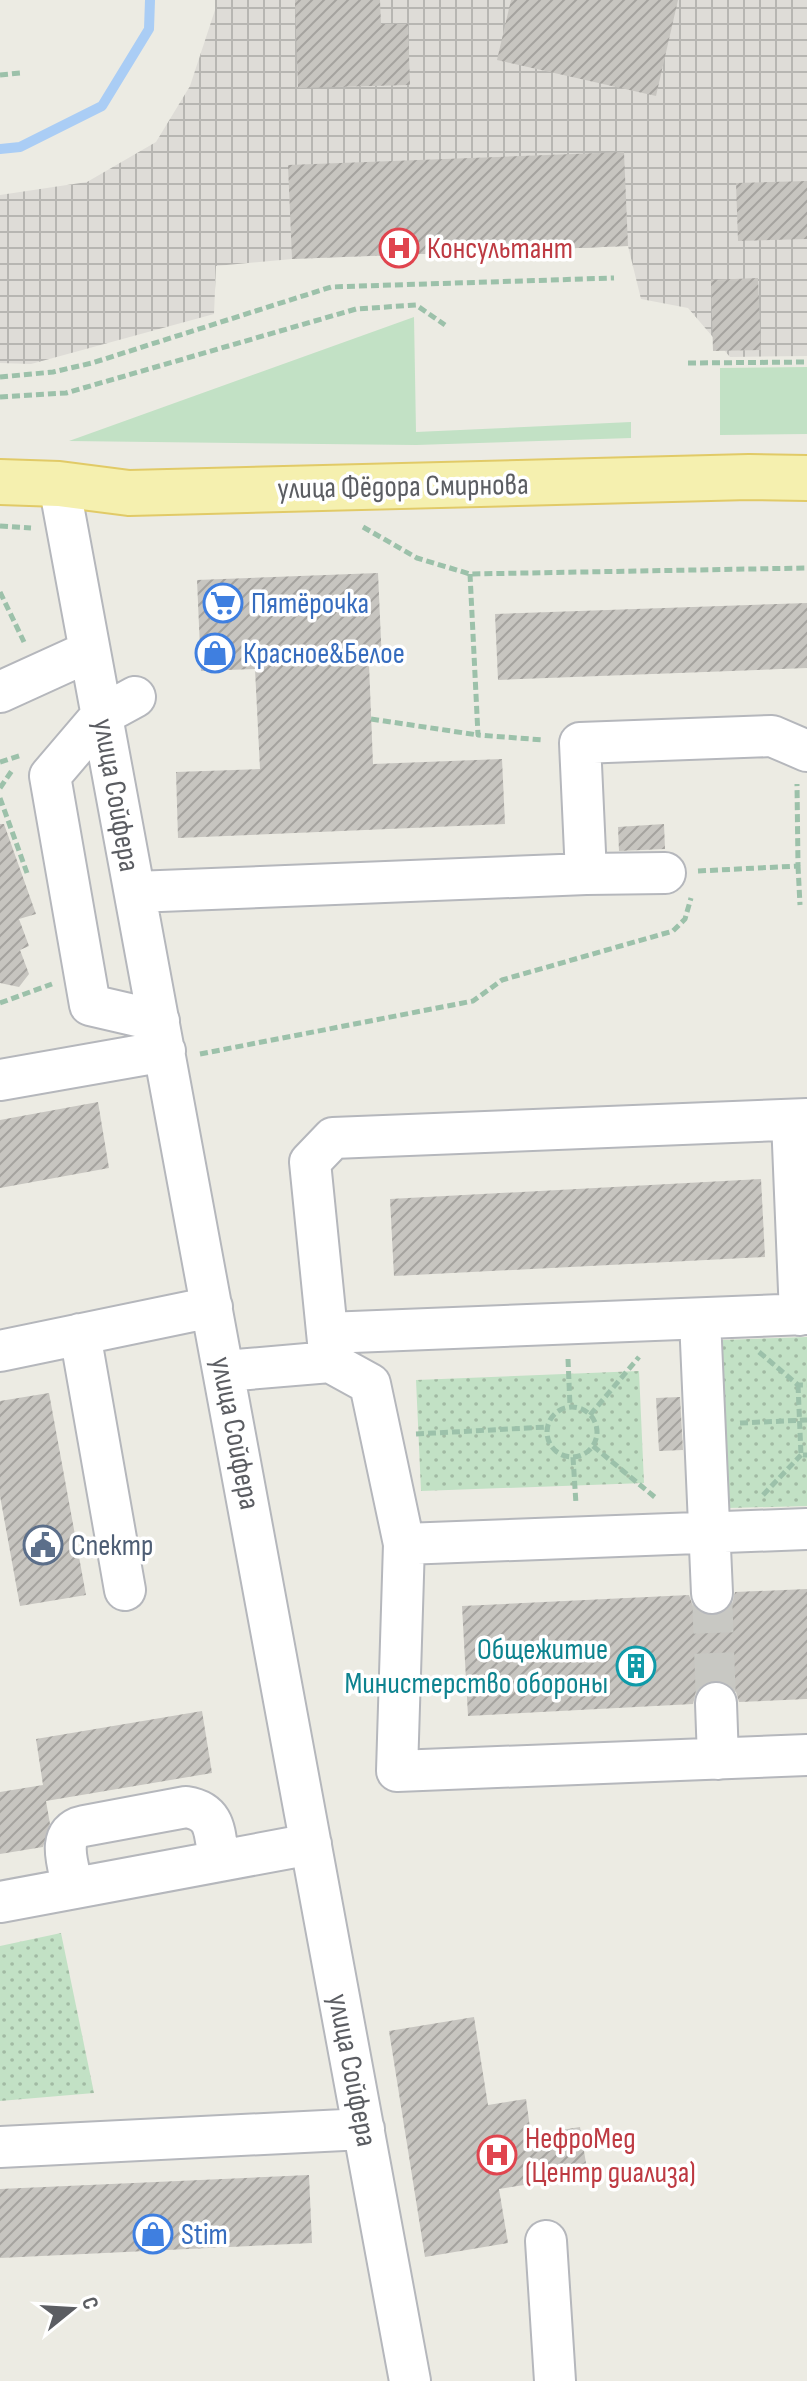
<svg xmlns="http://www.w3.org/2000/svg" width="807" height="2381" viewBox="0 0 807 2381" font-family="'Sofia Sans Condensed',sans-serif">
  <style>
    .industrial { fill: url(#industrial-grid) }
    .grass { fill: #c2e1c5 }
    .park { fill: url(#park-dots) }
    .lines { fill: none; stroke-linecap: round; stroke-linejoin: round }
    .stream { stroke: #aacdf5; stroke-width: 10 }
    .building { fill: url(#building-hatch) }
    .minor-tunnel { stroke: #c8c8c3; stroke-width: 40; stroke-dasharray: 40 20; stroke-linecap: butt }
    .minor-casing { stroke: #b5b7bc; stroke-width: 44 }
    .major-casing { stroke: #e1ca67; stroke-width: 48 }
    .path { stroke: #9cc1aa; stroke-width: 5; stroke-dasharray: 8 4; stroke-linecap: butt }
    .minor { stroke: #fff; stroke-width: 40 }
    .major { stroke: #f5f0af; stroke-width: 44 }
    .labels { text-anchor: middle; stroke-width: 7; stroke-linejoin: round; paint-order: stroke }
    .health-label { font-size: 30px; fill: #be3a42; stroke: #fff; text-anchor: start }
    .street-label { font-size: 30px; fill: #5b5d62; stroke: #fff }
    .shop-label { font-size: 30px; fill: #366cbe; stroke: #fff; text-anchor: start }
    .service-label { font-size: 30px; fill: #4e5e75; stroke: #fff; text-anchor: start }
    .culture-label { font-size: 30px; fill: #0d838f; stroke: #fff; text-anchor: end }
  </style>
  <defs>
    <pattern id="industrial-grid" width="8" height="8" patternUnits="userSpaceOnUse" patternTransform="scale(2)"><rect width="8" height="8" fill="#dedcd7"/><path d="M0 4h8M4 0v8" fill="none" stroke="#b7b6b2"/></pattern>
    <pattern id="park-dots" width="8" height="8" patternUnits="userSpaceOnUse" patternTransform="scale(2)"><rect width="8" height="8" fill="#c2e1c5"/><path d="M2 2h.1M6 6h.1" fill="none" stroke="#a1baa3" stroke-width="1.8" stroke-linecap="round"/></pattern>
    <pattern id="building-hatch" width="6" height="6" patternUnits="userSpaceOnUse" patternTransform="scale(2)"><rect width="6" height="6" fill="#c7c5c0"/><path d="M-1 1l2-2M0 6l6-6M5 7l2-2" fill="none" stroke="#a5a39f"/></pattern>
  </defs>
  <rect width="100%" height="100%" fill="#ecebe3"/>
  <!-- industrial -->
  <path class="industrial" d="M 215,0 L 807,0 L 807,356 L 730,357 L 688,308 L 641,299 L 628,246 L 292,259 L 216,266 L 214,314 L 31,364 L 0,363 L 0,195 L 87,182 L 156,142 L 190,86 L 215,10 Z"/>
  <!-- grass -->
  <path class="grass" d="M 414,317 L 416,432 L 631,422 L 631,438 L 416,445 L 69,441 Z
    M 807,367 L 807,434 L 720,435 L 720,368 Z"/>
  <!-- park -->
  <path class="park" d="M 807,1337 L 807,1506 L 728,1508 L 722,1340 Z
    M 639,1371 L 644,1483 L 421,1491 L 416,1380 Z
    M 61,1933 L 94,2093 L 0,2101 L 0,1946 Z"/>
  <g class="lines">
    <!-- stream -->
    <path class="stream" d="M 0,149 L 20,147 L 102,106 L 149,29 L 150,0"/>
  </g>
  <!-- building -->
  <path class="building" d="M 295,0 L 380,0 L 381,24 L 408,24 L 410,85 L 298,88 Z
    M 511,0 L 678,0 L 656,96 L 497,60 Z
    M 624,152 L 628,246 L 292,259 L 288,165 Z
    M 807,181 L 807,239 L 738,241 L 736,183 Z
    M 758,278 L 761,350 L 713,351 L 711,280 Z
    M 378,573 L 382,663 L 369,664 L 373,764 L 502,759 L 505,824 L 178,838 L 176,772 L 260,769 L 255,669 L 201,671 L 197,580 Z
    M 807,603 L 807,668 L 498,680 L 495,614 Z
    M 0,824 L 4,824 L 36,914 L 19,919 L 29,946 L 20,950 L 29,974 L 19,987 L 0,983 Z
    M 664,824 L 665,849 L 619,851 L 618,827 Z
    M 98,1102 L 109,1168 L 0,1188 L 0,1120 Z
    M 761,1179 L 765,1257 L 394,1276 L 390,1199 Z
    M 49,1393 L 86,1595 L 20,1606 L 0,1496 L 0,1401 Z
    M 680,1397 L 683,1450 L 659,1451 L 656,1398 Z
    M 807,1589 L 807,1699 L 739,1702 L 736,1692 L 727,1683 L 714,1680 L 704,1683 L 696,1692 L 693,1704 L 468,1716 L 462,1606 L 689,1595 L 693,1606 L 701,1613 L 714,1616 L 725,1612 L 732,1604 L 735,1592 Z
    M 202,1711 L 212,1773 L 46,1801 L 50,1824 L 43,1847 L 0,1854 L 0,1792 L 43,1785 L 36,1739 Z
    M 474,2017 L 488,2105 L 526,2099 L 531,2135 L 580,2127 L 588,2175 L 499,2189 L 508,2243 L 425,2257 L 389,2031 Z
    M 309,2175 L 312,2243 L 0,2258 L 0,2189 Z"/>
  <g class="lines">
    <!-- minor-tunnel -->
    <path class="minor-tunnel" d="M 712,1593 L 716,1703"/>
    <!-- minor casing -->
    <g class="minor-casing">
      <path id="minor" d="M 59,484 L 410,2381
        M 0,692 L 90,651
        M 135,697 L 102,715 L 50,776 L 90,1005 L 159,1021
        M 586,874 L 665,873
        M 135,892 L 586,874 L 580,743 L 772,736 L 807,751
        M 0,1080 L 165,1051
        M 792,1120 L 800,1315
        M 700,1319 L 712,1593
        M 327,1333 L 807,1314
        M 80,1334 L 125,1590
        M 0,1351 L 212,1307
        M 330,1362 L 310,1162 L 333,1138 L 807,1119
        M 225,1371 L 330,1362 L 370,1384 L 404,1544 L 807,1529
        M 404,1544 L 397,1771 L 807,1755
        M 716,1703 L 718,1759
        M 73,1888 C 69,1867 54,1832 84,1826 L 186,1807 C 218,1812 214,1834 219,1861
        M 0,1902 L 311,1844
        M 0,2147 L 364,2129
        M 546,2241 L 555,2381"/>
    </g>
    <!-- major casing -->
    <g class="major-casing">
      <path id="major" d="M 0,482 L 59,484 L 129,493 L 749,477 L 807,478"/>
    </g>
    <!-- path -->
    <path class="path" d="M 0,75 L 21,73
      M 688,363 L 807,362
      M 0,377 L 53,372 L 92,363 L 331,287 L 614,278
      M 0,397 L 66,393 L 356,309 L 416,305 L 445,325
      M 0,526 L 31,528
      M 363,527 L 417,558 L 470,574 L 807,568
      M 470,574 L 478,735 L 544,740
      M 0,592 L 24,642
      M 371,719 L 478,735
      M 0,762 L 22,755
      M 0,788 L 13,769
      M 0,798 L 27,873
      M 798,866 L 800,905
      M 698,871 L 798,866 L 797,784
      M 0,1003 L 52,984
      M 200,1054 L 473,1001 L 502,980 L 673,931 L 685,919 L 691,898
      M 759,1352 L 798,1385 L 807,1385
      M 568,1359 L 570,1406
      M 798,1385 L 801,1455 L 807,1455
      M547 1432a25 25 0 1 1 50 0a25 25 0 1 1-50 0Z
      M 590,1415 L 639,1357
      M 740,1423 L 807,1420
      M 416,1434 L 547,1427
      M 593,1446 L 657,1499
      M 573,1457 L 576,1504
      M 763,1495 L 801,1455"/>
    <!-- minor -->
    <use href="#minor" class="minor"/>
    <!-- major -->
    <use href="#major" class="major"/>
  </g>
  <!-- icons -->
  <defs>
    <g id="hospital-ring" transform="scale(2)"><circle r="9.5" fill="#fff" stroke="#e0444e" stroke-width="1.5"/><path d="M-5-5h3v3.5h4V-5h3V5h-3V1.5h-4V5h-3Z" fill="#e0444e"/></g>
    <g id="supermarket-ring" transform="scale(2)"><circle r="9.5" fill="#fff" stroke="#3f7fe0" stroke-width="1.5"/><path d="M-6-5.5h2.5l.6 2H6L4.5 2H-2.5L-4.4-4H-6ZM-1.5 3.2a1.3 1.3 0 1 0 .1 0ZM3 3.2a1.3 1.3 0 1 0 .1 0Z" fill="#3f7fe0"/></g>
    <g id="shop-ring" transform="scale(2)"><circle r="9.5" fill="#fff" stroke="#3f7fe0" stroke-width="1.5"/><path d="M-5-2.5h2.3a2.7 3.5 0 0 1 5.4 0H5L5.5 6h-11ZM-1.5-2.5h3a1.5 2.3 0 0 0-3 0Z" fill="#3f7fe0"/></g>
    <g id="civic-ring" transform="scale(2)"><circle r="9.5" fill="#fff" stroke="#5c6f8a" stroke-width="1.5"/><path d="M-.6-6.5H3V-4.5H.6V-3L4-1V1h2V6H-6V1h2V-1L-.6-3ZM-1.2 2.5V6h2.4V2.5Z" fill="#5c6f8a"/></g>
    <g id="building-ring" transform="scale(2)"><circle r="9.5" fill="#fff" stroke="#0f9aa8" stroke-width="1.5"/><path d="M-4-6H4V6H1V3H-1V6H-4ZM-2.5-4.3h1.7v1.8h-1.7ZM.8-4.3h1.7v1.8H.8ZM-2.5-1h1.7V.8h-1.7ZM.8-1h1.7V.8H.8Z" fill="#0f9aa8"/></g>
  </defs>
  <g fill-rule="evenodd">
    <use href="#hospital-ring" x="399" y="248"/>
    <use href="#supermarket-ring" x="223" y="603"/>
    <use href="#shop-ring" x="215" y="653"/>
    <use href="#civic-ring" x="43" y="1545"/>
    <use href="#building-ring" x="636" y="1666"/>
    <use href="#hospital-ring" x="497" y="2155"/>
    <use href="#shop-ring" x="153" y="2234"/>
  </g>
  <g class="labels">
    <!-- health labels -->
    <g class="health-label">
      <text x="427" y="258">Консультант</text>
      <text x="525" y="2148">НефроМед<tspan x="525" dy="34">(Центр диализа)</tspan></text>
    </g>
    <!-- street labels -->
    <g class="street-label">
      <text transform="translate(403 486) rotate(-1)" y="10">улица Фёдора Смирнова</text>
      <text transform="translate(117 795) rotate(80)" y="10">улица Сойфера</text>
      <text transform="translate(236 1433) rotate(79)" y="10">улица Сойфера</text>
      <text transform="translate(353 2070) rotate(79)" y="10">улица Сойфера</text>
    </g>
    <!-- shop labels -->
    <g class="shop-label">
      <text x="251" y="613">Пятёрочка</text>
      <text x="243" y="663">Красное&amp;Белое</text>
      <text x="181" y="2244">Stim</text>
    </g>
    <!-- service labels -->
    <g class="service-label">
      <text x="71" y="1555">Спектр</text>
    </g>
    <!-- culture labels -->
    <g class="culture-label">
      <text x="608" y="1659">Общежитие<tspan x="608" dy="34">Министерство обороны</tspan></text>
    </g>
  </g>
  <!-- north arrow -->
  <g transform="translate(72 2309) rotate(72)" stroke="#ffffff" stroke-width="6" paint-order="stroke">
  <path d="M0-6L14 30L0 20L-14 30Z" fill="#5b5d62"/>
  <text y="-12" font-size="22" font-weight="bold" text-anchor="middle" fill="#5b5d62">С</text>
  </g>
</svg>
